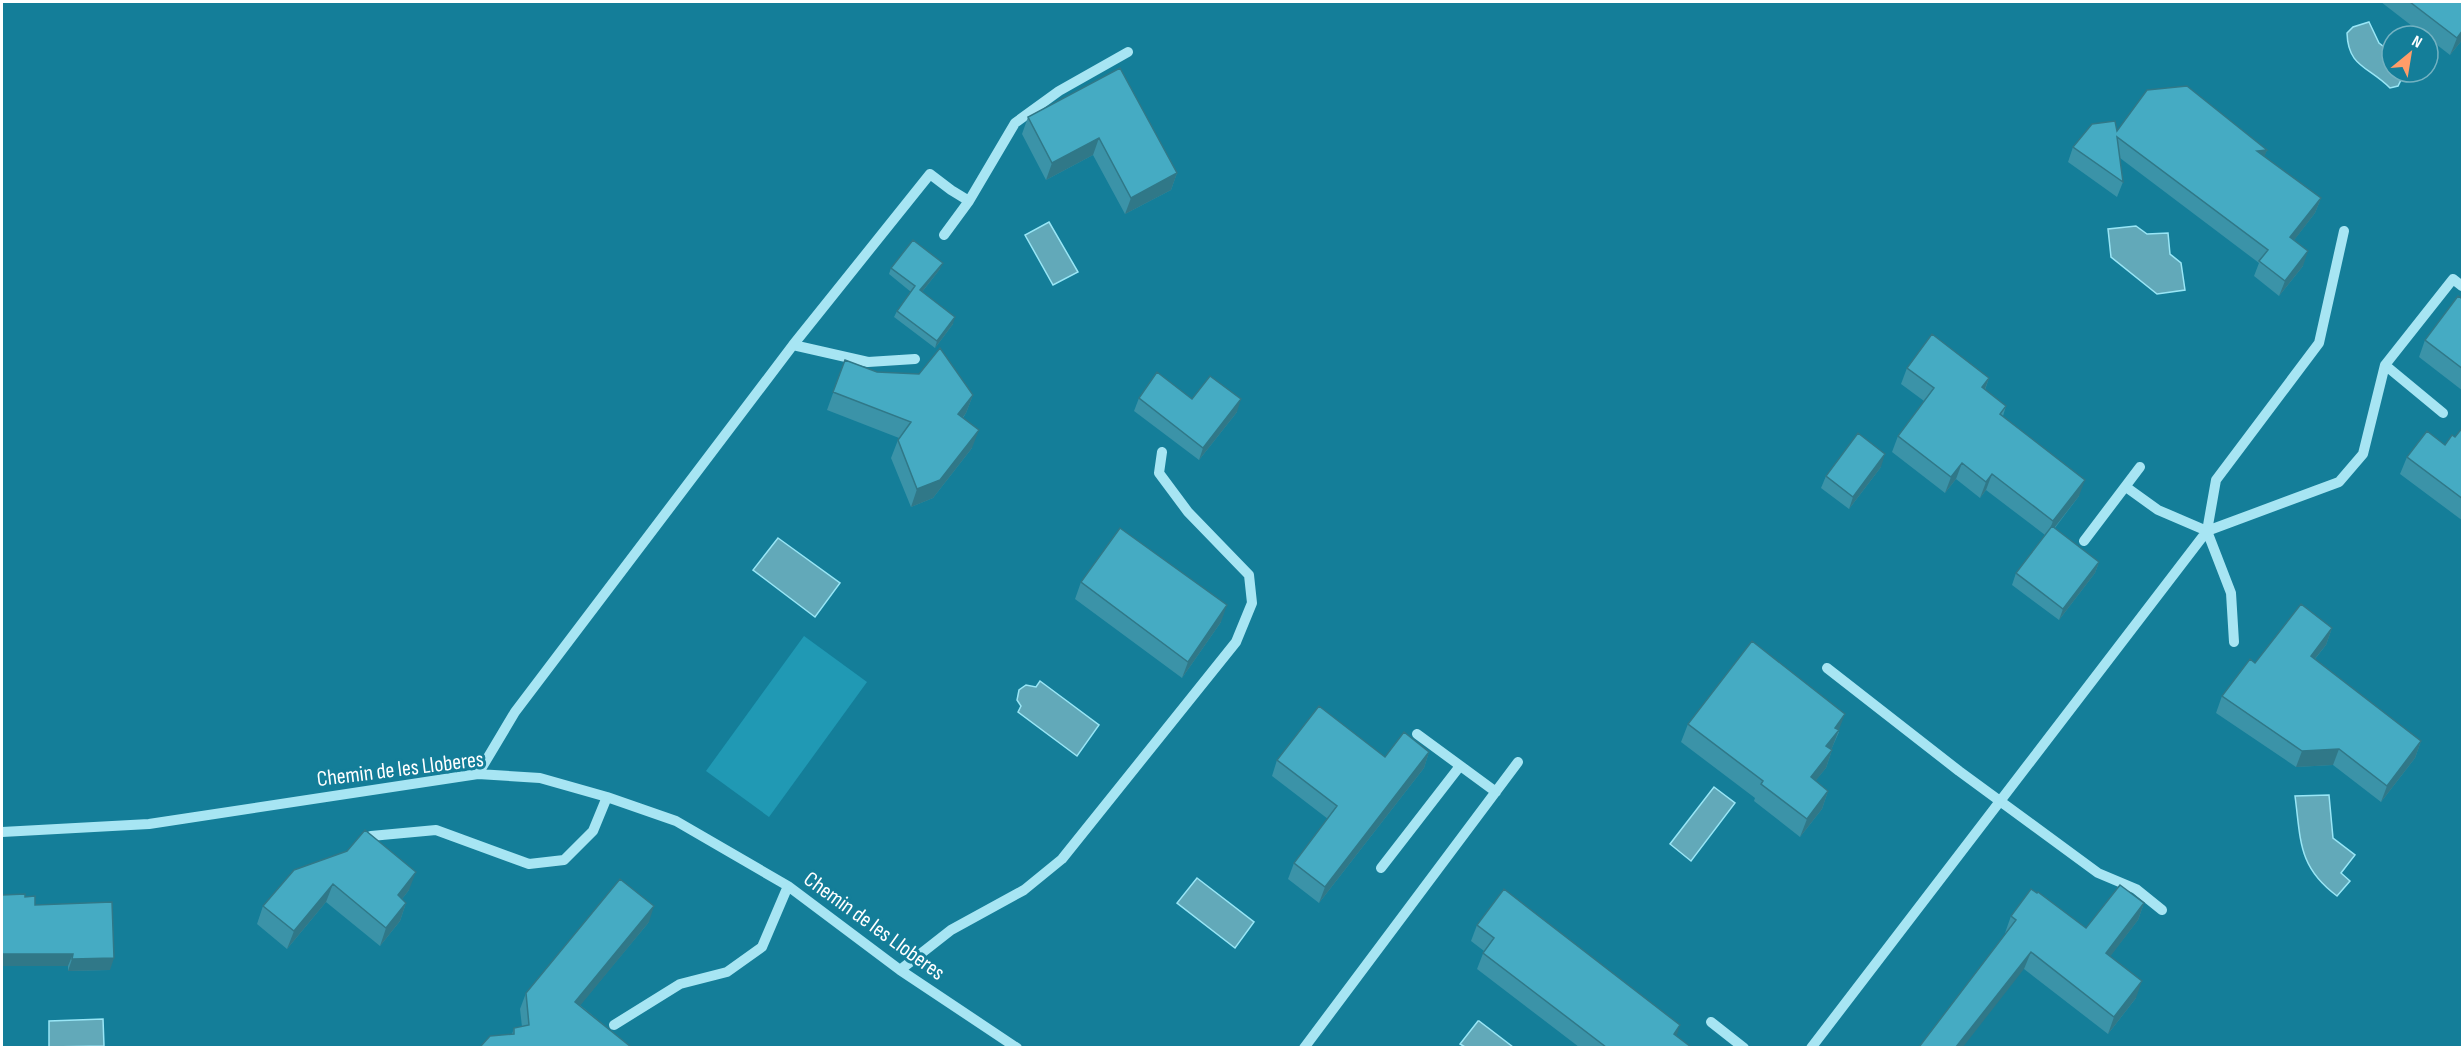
<svg xmlns="http://www.w3.org/2000/svg" width="2464" height="1049" viewBox="0 0 2464 1049" font-family="'Sofia Sans Condensed',sans-serif">
  <style>
    .green { fill: #2099b4 }
    .water { fill: #62a9b9; stroke: #99e6f6; stroke-width: 1.5 }
    .lines { fill: none; stroke-linecap: round; stroke-linejoin: round }
    .minor { stroke: #a7e5f3; stroke-width: 10 }
    .wall { fill: #3b93a8 }
    .shaded-wall { fill: #307888 }
    .building { fill: #45abc3; stroke: #307888; stroke-width: 1.5 }
    .labels { text-anchor: middle; stroke-width: 6; stroke-linejoin: round; paint-order: stroke }
    .street-label { font-size: 22px; fill: #fff; stroke: #147e99 }
  </style>
  <rect width="100%" height="100%" fill="#147e99"/>
  <!-- green -->
  <path class="green" d="M 804,636 L 867,682 L 769,817 L 706,771 Z"/>
  <!-- water -->
  <path class="water" d="M 2369,22 L 2379,43 L 2392,53 L 2392,72 L 2405,72 L 2398,86 L 2390,88 C 2368,66 2348,67 2347,33 L 2353,27 Z
    M 1049,222 L 1078,272 L 1053,285 L 1025,235 Z
    M 2136,226 L 2147,234 L 2168,233 L 2170,254 L 2181,263 L 2185,290 L 2157,294 L 2111,257 L 2108,229 Z
    M 778,538 L 840,583 L 815,617 L 753,570 Z
    M 1040,681 L 1099,725 L 1077,756 L 1018,712 L 1021,706 L 1017,700 L 1019,690 L 1026,685 L 1036,687 Z
    M 1714,787 L 1735,803 L 1691,861 L 1670,844 Z
    M 2329,795 L 2333,838 L 2355,855 L 2341,873 L 2350,881 L 2337,896 C 2298,867 2301,841 2295,796 Z
    M 1197,878 L 1254,922 L 1235,948 L 1177,903 Z
    M 103,1019 L 104,1046 L 49,1047 L 49,1021 Z
    M 1478,1021 L 1479,1021 L 1513,1047 L 1465,1047 L 1460,1044 Z"/>
  <g class="lines">
    <!-- minor -->
    <path class="minor" d="M 944,235 L 969,201 L 1015,123 L 1059,91 L 1128,52
      M 793,345 L 868,362 L 915,359
      M 2443,413 L 2385,365 L 2453,279 L 2462,286
      M 2126,487 L 2158,510 L 2207,531 L 2339,482 L 2363,454 L 2385,365
      M 2207,531 L 2231,593 L 2234,642
      M 2084,541 L 2140,467
      M 1827,668 L 1959,771 L 2098,873 L 2136,889 L 2162,910
      M 1417,734 L 1496,792
      M 478,774 L 515,712 L 793,345 L 930,174 L 951,190 L 969,201
      M 2,832 L 149,824 L 478,774 L 540,778 L 607,797 L 676,821 L 788,886 L 900,970 L 1017,1048
      M 371,836 L 436,830 L 529,864 L 564,860 L 593,831 L 607,797
      M 1381,868 L 1460,766
      M 900,970 L 951,930 L 1024,890 L 1062,859 L 1236,642 L 1252,603 L 1249,575 L 1188,512 L 1159,473 L 1162,452
      M 1711,1022 L 1744,1048
      M 614,1025 L 680,984 L 727,972 L 762,947 L 788,886
      M 1304,1048 L 1518,762
      M 1811,1048 L 2207,531 L 2216,480 L 2319,343 L 2344,231"/>
  </g>
  <!-- wall -->
  <path class="wall" d="M 2381,2 L 2463,2 L 2463,39 L 2450,55 L 2428,38 L 2428,36 L 2425,36 Z
    M 1120,68 L 1177,173 L 1171,190 L 1125,214 L 1093,155 L 1046,180 L 1022,134 L 1028,117 Z
    M 2117,131 L 2267,150 L 2264,156 L 2321,198 L 2315,213 L 2294,240 L 2303,266 L 2279,296 L 2254,276 L 2259,263 L 2120,158 L 2123,182 L 2117,197 L 2068,162 L 2073,147 Z
    M 891,268 L 940,269 L 922,292 L 953,324 L 935,348 L 894,317 L 897,311 L 911,292 L 889,274 Z
    M 2463,299 L 2463,391 L 2419,357 L 2425,340 Z
    M 845,360 L 877,372 L 973,395 L 966,413 L 963,418 L 972,448 L 933,498 L 911,507 L 891,458 L 898,440 L 899,438 L 827,410 Z
    M 1907,368 L 1989,378 L 1985,390 L 2006,406 L 2003,416 L 2079,496 L 2055,528 L 2099,562 L 2095,573 L 2059,620 L 2012,585 L 2016,573 L 2045,535 L 1986,490 L 1980,498 L 1956,479 L 1945,493 L 1892,452 L 1898,436 L 1924,401 L 1901,384 Z
    M 1139,398 L 1192,399 L 1237,412 L 1199,460 L 1134,411 Z
    M 2463,427 L 2463,521 L 2400,474 L 2407,457 L 2445,445 L 2455,437 Z
    M 1881,467 L 1849,509 L 1821,488 L 1826,476 Z
    M 1081,582 L 1221,622 L 1182,678 L 1075,599 Z
    M 2332,628 L 2326,645 L 2315,659 L 2421,741 L 2415,758 L 2381,802 L 2333,765 L 2296,767 L 2216,713 L 2222,696 L 2255,663 Z
    M 1688,724 L 1839,732 L 1831,750 L 1832,750 L 1826,768 L 1815,781 L 1828,791 L 1822,809 L 1800,837 L 1754,801 L 1755,798 L 1681,742 Z
    M 1429,752 L 1424,768 L 1319,903 L 1288,879 L 1294,863 L 1328,819 L 1272,776 L 1277,760 L 1385,757 Z
    M 294,870 L 409,890 L 402,899 L 406,903 L 400,921 L 380,946 L 326,902 L 287,949 L 257,924 L 263,906 Z
    M 2,895 L 25,897 L 110,970 L 68,971 L 68,966 L 2,966 Z
    M 2144,903 L 2138,920 L 2110,956 L 2136,998 L 2108,1034 L 2024,969 L 2005,933 L 2011,916 L 2086,928 Z
    M 649,922 L 580,1005 L 631,1047 L 512,1034 L 514,1028 L 522,1027 L 520,1009 L 526,993 Z
    M 1477,925 L 1691,1047 L 1579,1047 L 1477,969 L 1484,951 L 1471,941 Z"/>
  <!-- shaded-wall -->
  <path class="shaded-wall" d="M 2463,30 L 2463,39 L 2450,55 L 2457,38 Z
    M 1099,138 L 1093,155 L 1046,180 L 1052,163 Z
    M 2267,150 L 2261,165 L 2257,151 Z
    M 1177,173 L 1171,190 L 1125,214 L 1131,198 Z
    M 2321,198 L 2315,213 L 2285,252 L 2290,237 Z
    M 2308,251 L 2303,266 L 2279,296 L 2285,281 Z
    M 943,263 L 940,269 L 918,297 L 920,290 Z
    M 955,317 L 953,324 L 935,348 L 937,341 Z
    M 1989,378 L 1983,394 L 1982,387 Z
    M 973,395 L 966,413 L 952,432 L 958,414 Z
    M 1241,399 L 1237,412 L 1199,460 L 1203,448 Z
    M 979,430 L 972,448 L 933,498 L 911,507 L 917,489 Z
    M 1885,454 L 1881,467 L 1849,509 L 1853,497 Z
    M 1962,463 L 1956,479 L 1945,493 L 1951,477 Z
    M 1992,474 L 1986,490 L 1980,498 L 1986,482 Z
    M 2085,480 L 2079,496 L 2047,537 L 2053,521 Z
    M 2099,562 L 2095,573 L 2059,620 L 2063,609 Z
    M 1227,605 L 1221,622 L 1182,678 L 1188,662 Z
    M 2332,628 L 2326,645 L 2304,672 L 2311,656 Z
    M 1845,714 L 1832,748 L 1820,764 L 1826,746 L 1835,728 Z
    M 2421,741 L 2415,758 L 2381,802 L 2387,786 Z
    M 2339,749 L 2333,765 L 2296,767 L 2302,751 Z
    M 1832,750 L 1826,768 L 1804,795 L 1811,777 Z
    M 1429,752 L 1424,768 L 1319,903 L 1325,887 Z
    M 1828,791 L 1822,809 L 1800,837 L 1807,819 Z
    M 416,872 L 409,890 L 391,913 L 398,895 Z
    M 333,884 L 326,902 L 287,949 L 294,931 Z
    M 406,903 L 400,921 L 380,946 L 386,928 Z
    M 2144,903 L 2138,920 L 2100,970 L 2106,953 Z
    M 654,906 L 649,922 L 570,1018 L 575,1002 Z
    M 2031,952 L 2024,969 L 1963,1047 L 1956,1047 Z
    M 2,954 L 73,954 L 68,966 L 2,966 Z
    M 114,958 L 110,970 L 68,971 L 72,959 Z
    M 2142,981 L 2136,998 L 2108,1034 L 2114,1017 Z
    M 1680,1025 L 1675,1041 L 1674,1034 Z"/>
  <!-- building -->
  <path class="building" d="M 2410,2 L 2463,2 L 2463,30 L 2457,38 Z
    M 1120,68 L 1177,173 L 1131,198 L 1099,138 L 1052,163 L 1028,117 Z
    M 2187,86 L 2267,150 L 2257,151 L 2321,198 L 2290,237 L 2308,251 L 2285,281 L 2259,261 L 2268,250 L 2117,137 L 2123,182 L 2073,147 L 2092,124 L 2115,121 L 2117,131 L 2147,90 Z
    M 913,240 L 943,263 L 920,290 L 955,317 L 937,341 L 897,311 L 915,286 L 891,268 Z
    M 2458,296 L 2463,299 L 2463,369 L 2425,340 Z
    M 1932,334 L 1989,378 L 1982,387 L 2006,406 L 2000,414 L 2085,480 L 2053,521 L 1992,474 L 1986,482 L 1962,463 L 1951,477 L 1898,436 L 1934,388 L 1907,368 Z
    M 940,348 L 973,395 L 958,414 L 979,430 L 940,480 L 917,489 L 898,440 L 911,422 L 833,392 L 845,360 L 877,372 L 919,374 Z
    M 1157,372 L 1192,399 L 1210,376 L 1241,399 L 1203,448 L 1139,398 Z
    M 2463,427 L 2463,499 L 2407,457 L 2427,431 L 2445,445 L 2452,435 L 2455,437 Z
    M 1858,433 L 1885,454 L 1853,497 L 1826,476 Z
    M 2052,526 L 2099,562 L 2063,609 L 2016,573 Z
    M 1120,528 L 1227,605 L 1188,662 L 1081,582 Z
    M 2301,604 L 2332,628 L 2311,656 L 2421,741 L 2387,786 L 2339,749 L 2302,751 L 2222,696 L 2250,659 L 2255,663 Z
    M 1752,641 L 1845,714 L 1835,728 L 1839,730 L 1826,746 L 1832,750 L 1811,777 L 1828,791 L 1807,819 L 1761,784 L 1763,781 L 1688,724 Z
    M 1319,706 L 1385,757 L 1404,732 L 1429,752 L 1325,887 L 1294,863 L 1337,806 L 1277,760 Z
    M 365,830 L 416,872 L 398,895 L 406,903 L 386,928 L 333,884 L 294,931 L 263,906 L 294,870 L 347,851 Z
    M 620,879 L 654,906 L 575,1002 L 631,1047 L 480,1047 L 490,1036 L 514,1034 L 514,1028 L 529,1025 L 526,993 Z
    M 2120,885 L 2144,903 L 2106,953 L 2142,981 L 2114,1017 L 2031,952 L 1956,1047 L 1919,1047 L 2016,920 L 2011,916 L 2031,889 L 2037,893 L 2038,892 L 2086,928 Z
    M 1504,889 L 1680,1025 L 1674,1034 L 1691,1047 L 1606,1047 L 1483,953 L 1494,938 L 1477,925 Z
    M 25,894 L 25,897 L 35,896 L 35,905 L 112,902 L 114,958 L 72,959 L 73,954 L 2,954 L 2,895 Z"/>
  <g class="labels">
    <!-- street labels -->
    <g class="street-label">
      <text transform="translate(400 768) rotate(-7)" y="8">Chemin de les Lloberes</text>
      <text transform="translate(875 925) rotate(36)" y="8">Chemin de les Lloberes</text>
    </g>
  </g>
  <!-- border -->
  <rect width="2464" height="1049" fill="none" stroke="#ffffff" stroke-width="6"/>
  <!-- north arrow -->
  <g transform="translate(2410 54) rotate(30)"><circle r="28" fill="#147e99" stroke="#72b2c2" stroke-width="1.5"/>
  <path d="M0-4.5L10 22L0 15L-10 22Z" fill="#ff9d69"/>
  <text y="-9" font-size="16" font-weight="bold" text-anchor="middle" fill="#ffffff">N</text>
  </g>
</svg>
